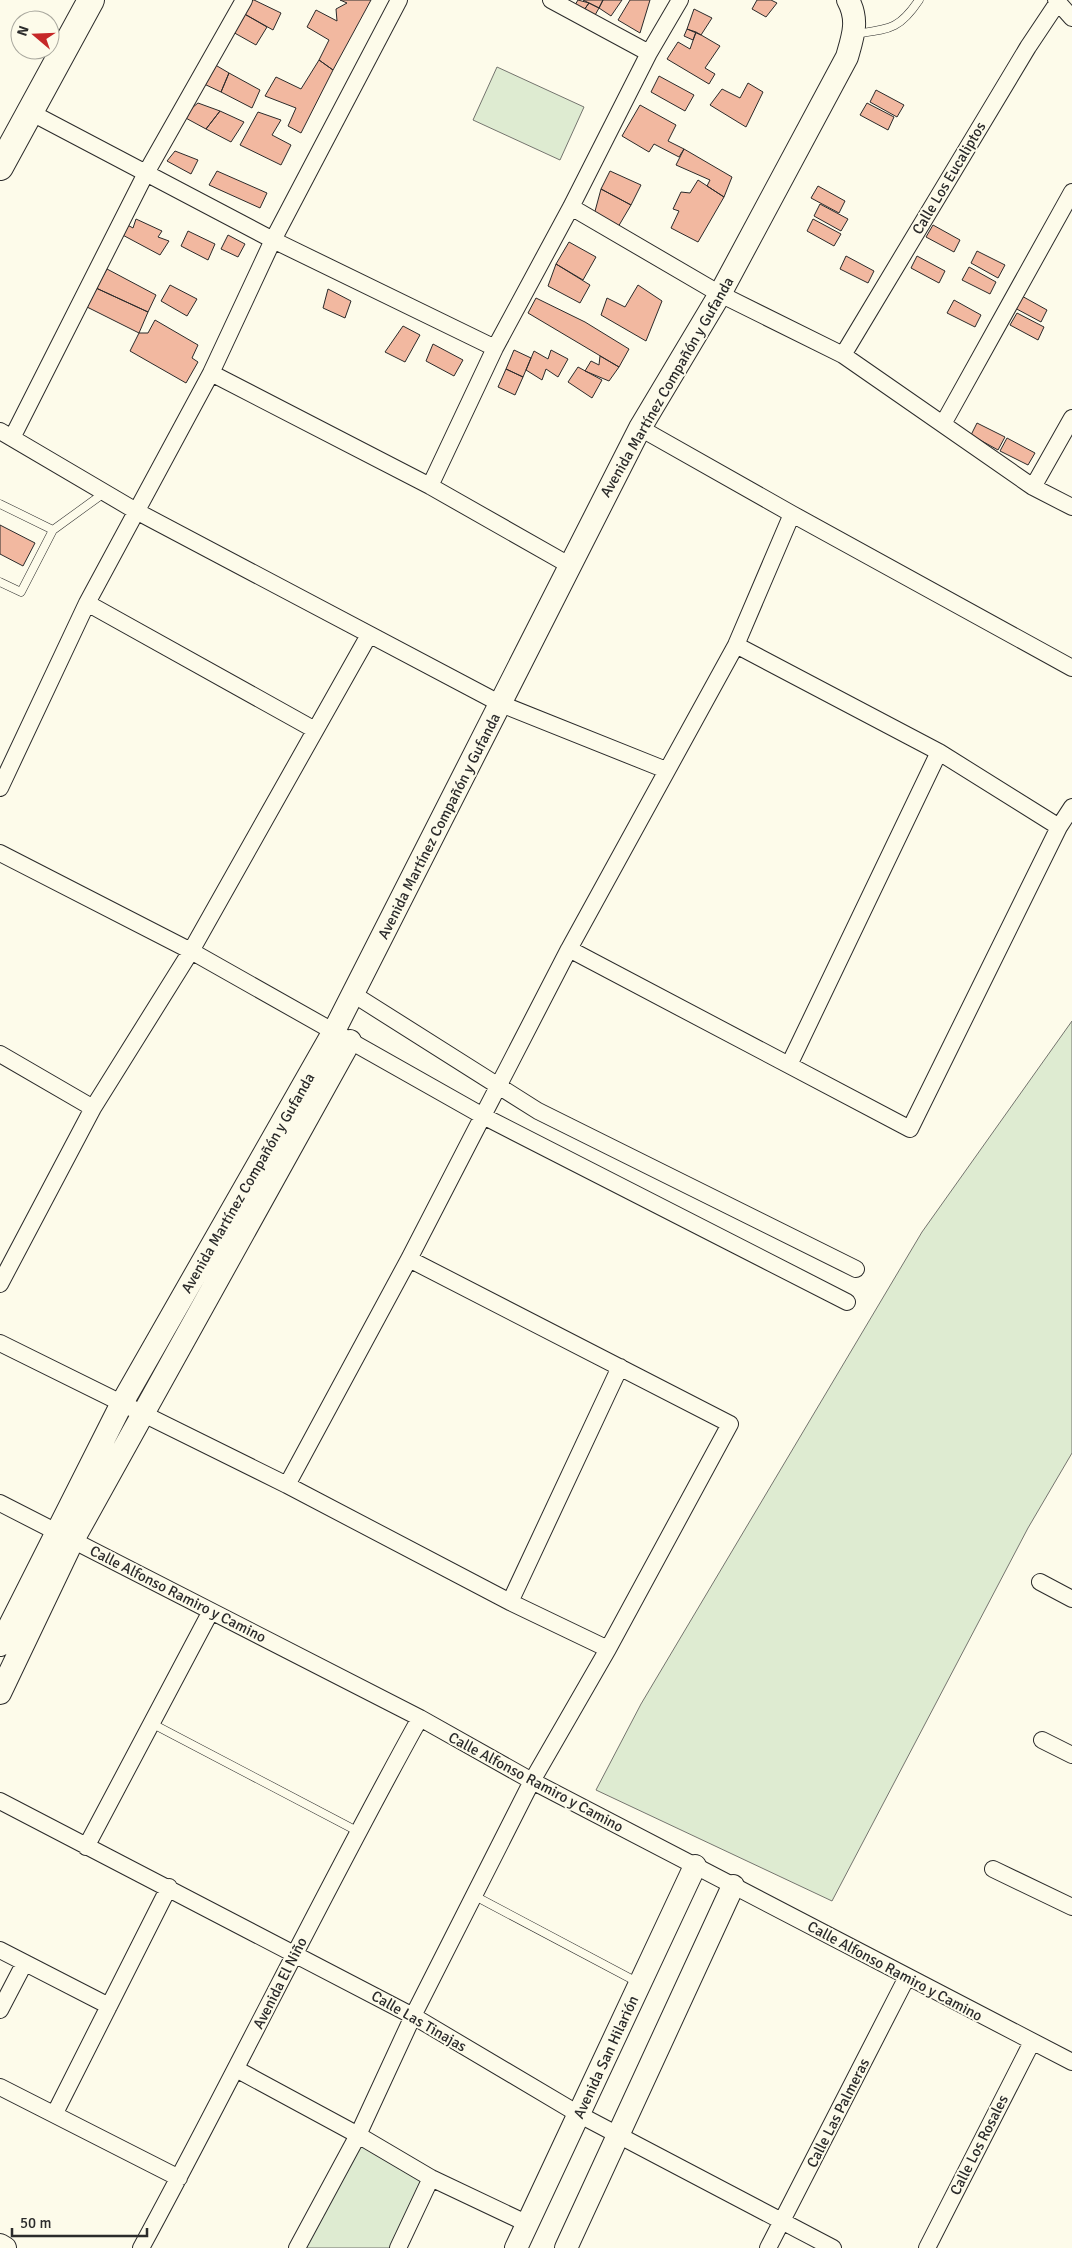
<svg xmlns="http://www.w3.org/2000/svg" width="1072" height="2248" viewBox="0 0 1072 2248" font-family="Signika,sans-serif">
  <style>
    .green { fill: #deebd1; stroke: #74746e }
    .building { fill: #f2b8a0; stroke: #2b2b2b }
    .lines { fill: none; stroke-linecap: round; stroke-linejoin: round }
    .lane-casing { stroke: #2b2b2b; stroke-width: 9 }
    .street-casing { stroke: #2b2b2b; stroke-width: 18 }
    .secondary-casing { stroke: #2b2b2b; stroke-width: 24 }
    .primary-casing { stroke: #2b2b2b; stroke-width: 28 }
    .lane { stroke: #fdfbea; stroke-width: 8 }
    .street { stroke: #fdfbea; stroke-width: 16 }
    .secondary { stroke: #fdfbea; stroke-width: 22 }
    .primary { stroke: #fdfbea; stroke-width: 26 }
    .labels { text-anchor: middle; stroke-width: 4; stroke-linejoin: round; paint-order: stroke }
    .street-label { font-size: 15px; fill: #2b2b2b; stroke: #fdfbea }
  </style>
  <rect width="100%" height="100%" fill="#fdfbea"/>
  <!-- green -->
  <path class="green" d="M 497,67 L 584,107 L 560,160 L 473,120 Z
    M 1072,1021 L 1072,1453 L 1028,1528 L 832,1901 L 596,1790 L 641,1704 L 922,1232 Z
    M 358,2135 L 431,2178 L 398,2248 L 297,2248 Z"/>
  <!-- building -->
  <path class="building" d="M 247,0 L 254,0 L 281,13 L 273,30 L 241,12 Z
    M 340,0 L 371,0 L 333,70 L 319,60 L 329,40 L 307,27 L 316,10 L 337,21 L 336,9 L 347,3 Z
    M 578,0 L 589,3 L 584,10 L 575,5 Z
    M 583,0 L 603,0 L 599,8 Z
    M 603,0 L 622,0 L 611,16 L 599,8 Z
    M 630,0 L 650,0 L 640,33 L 618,20 Z
    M 757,0 L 771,0 L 777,3 L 766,17 L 752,9 Z
    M 589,3 L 599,8 L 594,17 L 584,10 Z
    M 694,9 L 712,18 L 701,35 L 687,29 Z
    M 241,12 L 267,27 L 256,45 L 231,31 Z
    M 687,29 L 696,32 L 693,40 L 684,36 Z
    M 696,32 L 720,46 L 705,68 L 715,74 L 709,84 L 667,59 L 678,42 L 690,49 Z
    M 319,60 L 333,70 L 301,133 L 288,126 L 296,108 L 265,96 L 276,77 L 301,89 Z
    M 212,63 L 229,73 L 221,92 L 202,83 Z
    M 229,73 L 260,90 L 252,108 L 221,92 Z
    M 659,76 L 694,95 L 685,111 L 651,92 Z
    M 748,83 L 763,92 L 746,127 L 710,105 L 722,89 L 740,98 Z
    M 876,90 L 904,105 L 897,117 L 870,102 Z
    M 198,103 L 220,111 L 206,129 L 182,116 Z
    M 867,103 L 894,117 L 888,130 L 860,115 Z
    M 640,105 L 676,125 L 668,141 L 684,149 L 679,157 L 654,144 L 649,152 L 622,136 Z
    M 220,111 L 244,122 L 231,142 L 206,129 Z
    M 258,112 L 281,120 L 272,135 L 291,145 L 281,165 L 240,145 Z
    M 684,149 L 732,177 L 724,197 L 707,186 L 710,180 L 676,165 Z
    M 175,151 L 198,160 L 191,174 L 167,161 Z
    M 217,171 L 267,193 L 260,208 L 209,185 Z
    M 610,171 L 641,185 L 631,205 L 601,189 Z
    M 698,180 L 724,197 L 698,242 L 671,228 L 679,211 L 673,209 L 681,192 L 690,193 Z
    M 818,186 L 845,201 L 839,213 L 811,198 Z
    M 601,189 L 631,205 L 618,227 L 594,215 Z
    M 820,204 L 848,219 L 841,231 L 814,216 Z
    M 136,219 L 162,231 L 158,237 L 169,241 L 160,255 L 117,232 L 122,222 L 133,228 Z
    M 813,219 L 841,234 L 834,246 L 807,231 Z
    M 933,225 L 960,240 L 954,252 L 926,237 Z
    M 188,231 L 215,244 L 208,260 L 181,246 Z
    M 228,235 L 245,244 L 238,257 L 221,249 Z
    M 569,242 L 596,257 L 583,280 L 556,264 Z
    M 977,251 L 1005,265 L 998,278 L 971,263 Z
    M 846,256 L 874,271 L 868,283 L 840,269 Z
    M 917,256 L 945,271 L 939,283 L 911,268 Z
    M 556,264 L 590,285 L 580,303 L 548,286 Z
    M 969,267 L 996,282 L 990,294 L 962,280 Z
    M 107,269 L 156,295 L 148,312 L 96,288 Z
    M 170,285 L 197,299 L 187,316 L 161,301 Z
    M 638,285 L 662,301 L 646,341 L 601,315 L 607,298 L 625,307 Z
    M 96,288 L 148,312 L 139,333 L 87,307 Z
    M 328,289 L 351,301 L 345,318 L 323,308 Z
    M 1020,295 L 1047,310 L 1041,322 L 1013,307 Z
    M 536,298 L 585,322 L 629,349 L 619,367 L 528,313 Z
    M 954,300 L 981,315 L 975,327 L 947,313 Z
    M 1017,313 L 1044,327 L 1038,340 L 1010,325 Z
    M 155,320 L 198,345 L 192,358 L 198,362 L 186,383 L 130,351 L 139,333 L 148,333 Z
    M 403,326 L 420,335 L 405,362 L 385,352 Z
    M 433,344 L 463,360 L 454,376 L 426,361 Z
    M 514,350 L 531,358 L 523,377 L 506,369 Z
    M 551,350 L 568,359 L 558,377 L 546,369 L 542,380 L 526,370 L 534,351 L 548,359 Z
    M 600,356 L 619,367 L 609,381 L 585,371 L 591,361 L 599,365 Z
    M 578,367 L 602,380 L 592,398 L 568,382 Z
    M 506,369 L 523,377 L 515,395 L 498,387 Z
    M 977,423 L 1005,437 L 998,450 L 971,435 Z
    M 1007,438 L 1035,453 L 1028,465 L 1000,451 Z
    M 0,525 L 35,543 L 23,566 L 0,554 Z"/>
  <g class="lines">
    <!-- lane casing -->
    <g class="lane-casing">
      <path id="lane" d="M 855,34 C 889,29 899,30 919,0
        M 0,504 L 53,530
        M 0,582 L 21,592 L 53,530 L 104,493
        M 151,1723 L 357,1831
        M 473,1895 L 639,1983"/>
    </g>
    <!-- street casing -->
    <g class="street-casing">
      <path id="street" d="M 551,0 L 649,53
        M 1056,0 L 1072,18
        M 30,112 L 273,240 L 495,348
        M 571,207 L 720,294 L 843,355 L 1033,487 L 1072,507
        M 843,355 L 1028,47 L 1058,2
        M 211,373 L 430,486 L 569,565
        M 943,424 L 1072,192
        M 640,428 L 792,514 L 1072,668
        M 0,431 L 136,511 L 501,704 L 666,770
        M 12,438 L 146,173 L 244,0
        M 430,486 L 495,348 L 571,207 L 649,53 L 680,0
        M 1033,487 L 1072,418
        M 87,603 L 315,730
        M 736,645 L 939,752 L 1059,827
        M 0,788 L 87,603 L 211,373 L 273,240 L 399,0
        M 0,853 L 191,951 L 483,1116 L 847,1302
        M 569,949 L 910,1129 L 1059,827 L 1072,807
        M 353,994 L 538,1111 L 856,1269
        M 0,1054 L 93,1108
        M 789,1065 L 939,752
        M 0,1284 L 93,1108 L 191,951 L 369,635
        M 0,1343 L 287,1485 L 510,1602 L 608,1649
        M 287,1485 L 409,1259 L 569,949 L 736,645 L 792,514
        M 0,1503 L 420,1718 L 532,1781 L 1072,2062
        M 1040,1582 L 1072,1599
        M 510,1602 L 620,1367
        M 1042,1740 L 1072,1755
        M 0,1801 L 413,2016 L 580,2115 L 833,2248
        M 86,1847 L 211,1611
        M 993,1869 L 1072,1907
        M 0,1950 L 109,2006
        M 0,2010 L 24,1964
        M 236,2069 L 358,2135 L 431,2178 L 528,2224
        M 0,2087 L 179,2178
        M 55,2113 L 169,1887
        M 141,2248 C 236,2073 323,1893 420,1718
        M 297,2248 L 358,2135 L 413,2016 L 532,1781 L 608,1649 L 730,1424 L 409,1259
        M 398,2248 L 431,2178
        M 768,2248 L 907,1977
        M 927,2248 L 1032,2042"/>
    </g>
    <!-- secondary casing -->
    <g class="secondary-casing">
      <path id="secondary" d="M 0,1645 L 122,1403 L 334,1031 L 640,428 L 720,294 L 847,57 C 853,36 859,20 848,0
        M 0,1693 L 73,1540 L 350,1041
        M 0,2245 L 5,2248
        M 516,2248 L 695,1866
        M 566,2248 L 733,1886"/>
    </g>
    <!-- primary casing -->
    <g class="primary-casing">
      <path id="primary" d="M 0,167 L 91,0"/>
    </g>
    <!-- lane -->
    <use href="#lane" class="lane"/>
    <!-- street -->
    <use href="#street" class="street"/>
    <!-- secondary -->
    <use href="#secondary" class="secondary"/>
    <!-- primary -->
    <use href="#primary" class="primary"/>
  </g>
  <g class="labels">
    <!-- street labels -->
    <g class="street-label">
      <text transform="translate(949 178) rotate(-59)" y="5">Calle Los Eucaliptos</text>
      <text transform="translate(667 387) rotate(-60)" y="5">Avenida Martínez Compañón y Gufanda</text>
      <text transform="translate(439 826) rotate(-63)" y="5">Avenida Martínez Compañón y Gufanda</text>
      <text transform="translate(248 1183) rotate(-60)" y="5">Avenida Martínez Compañón y Gufanda</text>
      <text transform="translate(178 1594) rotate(27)" y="5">Calle Alfonso Ramiro y Camino</text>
      <text transform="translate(536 1782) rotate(28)" y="5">Calle Alfonso Ramiro y Camino</text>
      <text transform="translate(895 1971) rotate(28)" y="5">Calle Alfonso Ramiro y Camino</text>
      <text transform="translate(280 1983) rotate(-63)" y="5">Avenida El Niño</text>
      <text transform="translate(419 2021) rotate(30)" y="5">Calle Las Tinajas</text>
      <text transform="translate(606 2057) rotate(-65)" y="5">Avenida San Hilarión</text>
      <text transform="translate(838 2113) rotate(-63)" y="5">Calle Las Palmeras</text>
      <text transform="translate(979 2145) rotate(-63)" y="5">Calle Los Rosales</text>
    </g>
  </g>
  <!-- north arrow -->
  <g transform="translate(35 35) rotate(289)"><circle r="24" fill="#fdfbea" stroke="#a9a89e"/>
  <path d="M0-4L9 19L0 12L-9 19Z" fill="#c62828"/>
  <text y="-8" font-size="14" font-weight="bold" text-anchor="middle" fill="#2b2b2b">N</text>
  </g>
  <!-- scale -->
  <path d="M12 2228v8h135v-8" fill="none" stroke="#2b2b2b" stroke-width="2.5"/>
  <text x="20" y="2228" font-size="15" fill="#2b2b2b" stroke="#fdfbea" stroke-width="4" paint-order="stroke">50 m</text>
</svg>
